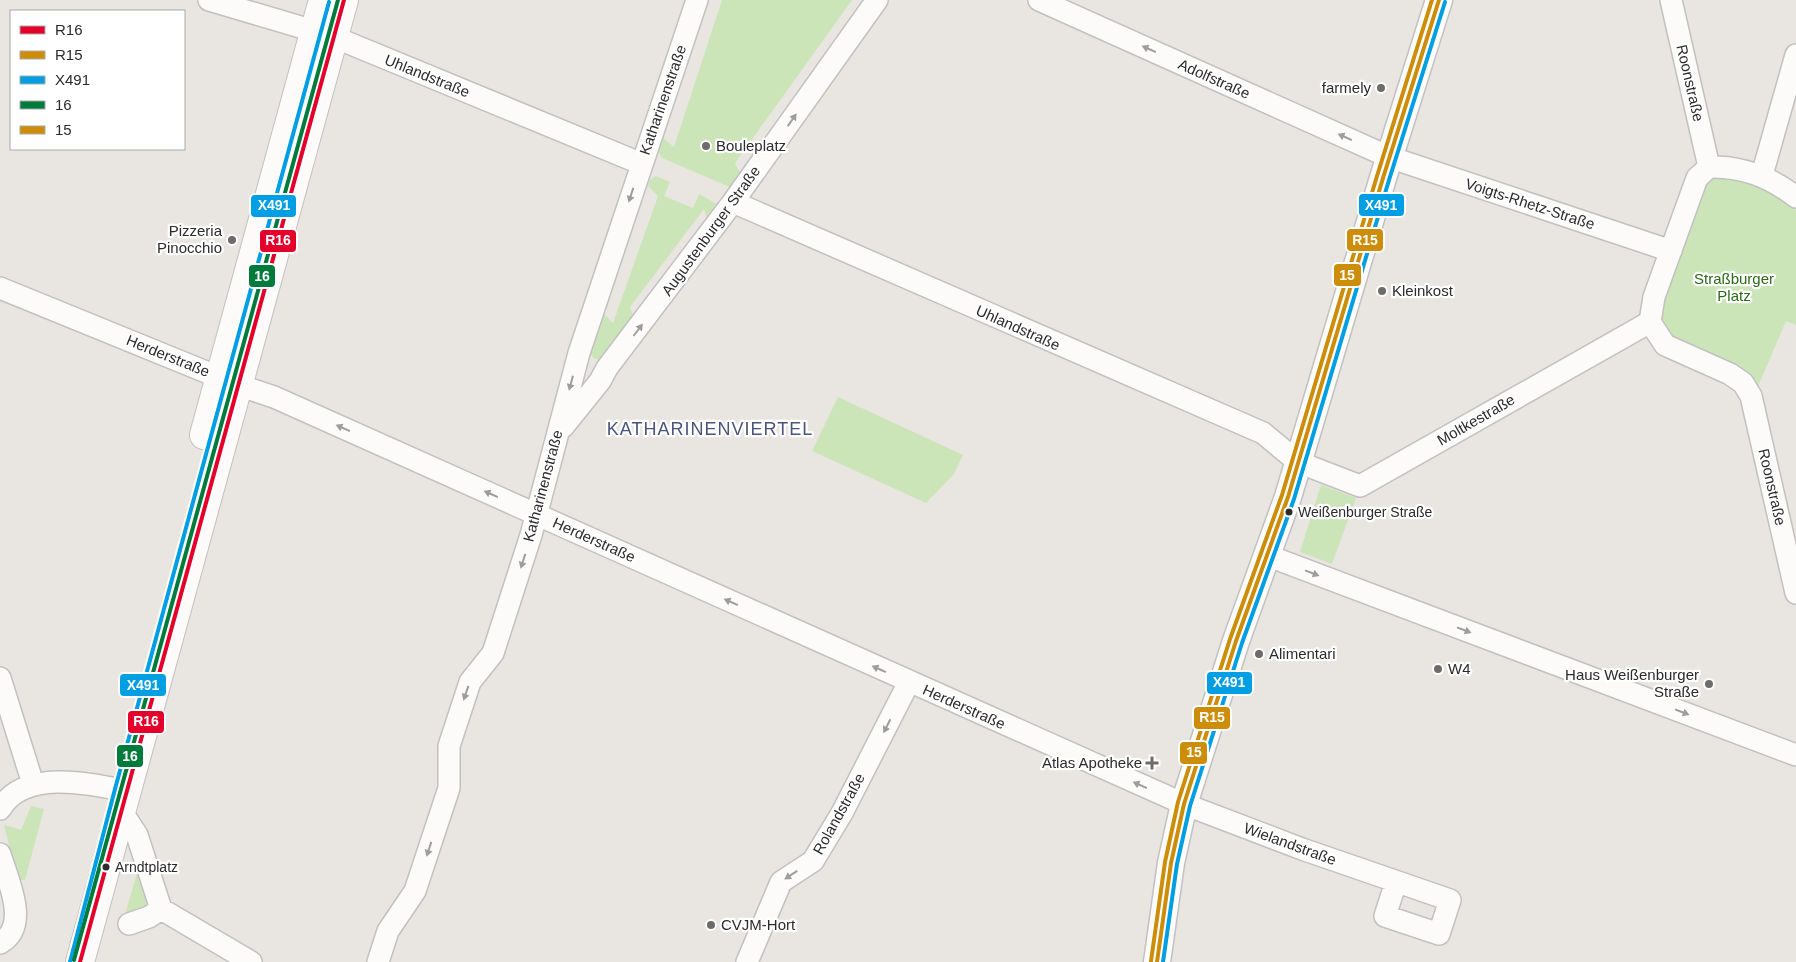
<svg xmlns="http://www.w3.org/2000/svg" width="1796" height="962" viewBox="0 0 1796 962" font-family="Arial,sans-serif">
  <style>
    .green { fill: #cce5b8 }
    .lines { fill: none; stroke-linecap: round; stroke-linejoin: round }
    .minor-casing { stroke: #c2c1c2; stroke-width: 24 }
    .tertiary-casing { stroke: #c2c1c2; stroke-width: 29 }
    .secondary-casing { stroke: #c2c1c2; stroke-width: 30 }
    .minor { stroke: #fcfbfa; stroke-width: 21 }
    .tertiary { stroke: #fcfbfa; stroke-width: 26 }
    .secondary { stroke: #fcfbfa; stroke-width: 28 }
    .bus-1-casing { stroke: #fff; stroke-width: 8 }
    .bus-2-casing { stroke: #fff; stroke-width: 8 }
    .bus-3-casing { stroke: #fff; stroke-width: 8 }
    .bus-4-casing { stroke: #fff; stroke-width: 8 }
    .bus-5-casing { stroke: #fff; stroke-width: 8 }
    .bus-1 { stroke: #e4002b; stroke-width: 4 }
    .bus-2 { stroke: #ce8d09; stroke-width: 4 }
    .bus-3 { stroke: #009ee3; stroke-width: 4 }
    .bus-4 { stroke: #007b3b; stroke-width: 4 }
    .bus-5 { stroke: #ce8d09; stroke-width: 4 }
    .oneway { fill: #9e9d9d }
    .poi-dot { fill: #6e6c6a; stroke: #fff; stroke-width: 2 }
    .bus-dot { fill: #2b2b2b; stroke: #fff; stroke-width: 2 }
    .labels { text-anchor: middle; stroke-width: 4.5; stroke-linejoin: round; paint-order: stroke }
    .bus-label { font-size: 14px; fill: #2b2b2b; stroke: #fff; text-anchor: start }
    .street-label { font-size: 15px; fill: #2b2b2b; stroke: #fff }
    .poi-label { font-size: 15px; fill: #2b2b2b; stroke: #fff; text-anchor: start }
    .park-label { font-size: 15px; fill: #2d6a18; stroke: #fff }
    .quarter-label { font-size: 18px; letter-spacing: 1px; fill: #4a557d; stroke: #fff }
    .line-badge { stroke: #fff; stroke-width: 2 }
    .badge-label { font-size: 14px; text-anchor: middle; font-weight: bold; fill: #fff }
  </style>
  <rect width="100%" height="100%" fill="#e9e5e0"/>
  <!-- green -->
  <path class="green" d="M 722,0 L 852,0 L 735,163 L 741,175 L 732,188 L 662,158 L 658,151 L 663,138 L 674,147 Z
    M 656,176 L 670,182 L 664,196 L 693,208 L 699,194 L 717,204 L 717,209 L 708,221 L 704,209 L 630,307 L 635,320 L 603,359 C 596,360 593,359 590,353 L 603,313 L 613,323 L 658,196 L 648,186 L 650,180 Z
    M 1712,176 L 1758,182 L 1796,206 L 1796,325 L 1786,321 L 1757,389 L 1672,338 L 1661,320 L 1664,300 L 1705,183 Z
    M 838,397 L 963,455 L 954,474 L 926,503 L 812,451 Z
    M 1321,485 L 1356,498 L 1332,564 L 1300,552 Z
    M 31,806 L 44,809 L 25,880 L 18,880 L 4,825 L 21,830 Z
    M 139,867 L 151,906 L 123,921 Z"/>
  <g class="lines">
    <!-- minor casing -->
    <g class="minor-casing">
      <path id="minor" d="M 209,0 L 334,37 L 642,164
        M 1039,0 L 1389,157 L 1671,251
        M 1671,0 L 1709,167
        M 1762,175 L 1796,55
        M 1796,197 C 1770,177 1743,166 1709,167 L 1697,178 L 1654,297 L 1650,322 L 1665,345 L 1730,374 L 1743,383 L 1751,396 L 1796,593
        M 733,202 L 1263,433 L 1298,462 L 1360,486 L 1650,322
        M 0,288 L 238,385 L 274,397 L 1184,804 L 1302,849 L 1450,900 L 1439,934 L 1385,916 L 1396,882
        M 563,427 L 600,381 L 607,368 L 733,202 L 877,0
        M 1266,555 L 1796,755
        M 0,678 L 33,784
        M 0,809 C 24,769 88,783 127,791
        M 122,812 L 137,835 L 161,909 L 251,962
        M 0,854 C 7,879 31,926 0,943
        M 129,924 L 149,917 L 161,909
        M 378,962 L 388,931 L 415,891 L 449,788 L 449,746 L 470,682 L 493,653 L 531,535 L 579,353 L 697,0
        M 747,962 L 781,882 L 813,861 L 842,813 L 909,682"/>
    </g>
    <!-- tertiary casing -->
    <g class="tertiary-casing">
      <path id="tertiary" d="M 1157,962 L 1171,863 L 1184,804 L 1236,641 L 1288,497 L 1383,178 L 1439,0"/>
    </g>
    <!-- secondary casing -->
    <g class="secondary-casing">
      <path id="secondary" d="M 204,435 L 323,0
        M 80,962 L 344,0"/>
    </g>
    <!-- minor -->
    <use href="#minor" class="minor"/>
    <!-- tertiary -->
    <use href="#tertiary" class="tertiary"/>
    <!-- secondary -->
    <use href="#secondary" class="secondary"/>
    <!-- bus-1 casing -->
    <g class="bus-1-casing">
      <path id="bus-1" d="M 80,962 L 344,0"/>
    </g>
    <!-- bus-2 casing -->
    <g class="bus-2-casing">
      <path id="bus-2" d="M 1157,962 L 1171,863 L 1184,804 L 1236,641 L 1288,497 L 1383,178 L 1439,0"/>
    </g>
    <!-- bus-3 casing -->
    <g class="bus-3-casing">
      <path id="bus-3" d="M 70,962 L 115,789 L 329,2
        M 1163,962 L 1177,864 L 1190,806 L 1242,643 L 1294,499 L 1389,180 L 1445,2"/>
    </g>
    <!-- bus-4 casing -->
    <g class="bus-4-casing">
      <path id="bus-4" d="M 74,960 L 338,0"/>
    </g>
    <!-- bus-5 casing -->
    <g class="bus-5-casing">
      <path id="bus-5" d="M 1151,961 L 1165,862 L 1178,802 L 1230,639 L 1282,495 L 1377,176 L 1432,0"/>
    </g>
    <!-- bus-1 -->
    <use href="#bus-1" class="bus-1"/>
    <!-- bus-2 -->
    <use href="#bus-2" class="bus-2"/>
    <!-- bus-3 -->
    <use href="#bus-3" class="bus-3"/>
    <!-- bus-4 -->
    <use href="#bus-4" class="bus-4"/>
    <!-- bus-5 -->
    <use href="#bus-5" class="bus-5"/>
  </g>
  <!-- one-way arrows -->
  <defs><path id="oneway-solid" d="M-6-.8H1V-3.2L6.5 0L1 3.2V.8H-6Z" transform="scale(1.25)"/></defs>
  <g class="oneway">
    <use href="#oneway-solid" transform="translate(1149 49) rotate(-156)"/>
    <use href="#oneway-solid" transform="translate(792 120) rotate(-55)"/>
    <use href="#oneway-solid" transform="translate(1345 137) rotate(-156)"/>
    <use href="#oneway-solid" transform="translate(631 195) rotate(108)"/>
    <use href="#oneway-solid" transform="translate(638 330) rotate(-53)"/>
    <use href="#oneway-solid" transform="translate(571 383) rotate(105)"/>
    <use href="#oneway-solid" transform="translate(343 428) rotate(-156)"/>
    <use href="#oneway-solid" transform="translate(491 494) rotate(-156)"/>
    <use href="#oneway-solid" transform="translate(523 561) rotate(108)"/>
    <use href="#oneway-solid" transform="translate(1312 573) rotate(21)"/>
    <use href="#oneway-solid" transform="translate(731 602) rotate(-156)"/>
    <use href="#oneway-solid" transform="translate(1464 630) rotate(21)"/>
    <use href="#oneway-solid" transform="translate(879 669) rotate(-156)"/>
    <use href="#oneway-solid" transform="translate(466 693) rotate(109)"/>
    <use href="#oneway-solid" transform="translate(1682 712) rotate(21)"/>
    <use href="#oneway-solid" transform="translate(887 726) rotate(117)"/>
    <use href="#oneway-solid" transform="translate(1140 785) rotate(-156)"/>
    <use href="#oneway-solid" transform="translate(429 849) rotate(108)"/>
    <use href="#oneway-solid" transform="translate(791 875) rotate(147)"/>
  </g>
  <!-- markers -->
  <g class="poi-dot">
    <circle cx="1381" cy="88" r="5"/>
    <circle cx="706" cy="146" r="5"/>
    <circle cx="232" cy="240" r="5"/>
    <circle cx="1382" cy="291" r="5"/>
    <circle cx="1259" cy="654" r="5"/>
    <circle cx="1438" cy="669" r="5"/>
    <circle cx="1709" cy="684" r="5"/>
    <path d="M1149.5 755.5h5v5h5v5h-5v5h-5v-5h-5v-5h5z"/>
    <circle cx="711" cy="925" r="5"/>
  </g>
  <g class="bus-dot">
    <circle cx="1289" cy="512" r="4.5"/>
    <circle cx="106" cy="867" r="4.5"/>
  </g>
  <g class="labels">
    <!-- bus labels -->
    <g class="bus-label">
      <text x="1298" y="517">Weißenburger Straße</text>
      <text x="115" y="872">Arndtplatz</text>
    </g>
    <!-- street labels -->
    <g class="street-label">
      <text transform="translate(427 76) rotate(22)" y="5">Uhlandstraße</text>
      <text transform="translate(1214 79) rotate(24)" y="5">Adolfstraße</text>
      <text transform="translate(1690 83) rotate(77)" y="5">Roonstraße</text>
      <text transform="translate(663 100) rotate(-71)" y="5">Katharinenstraße</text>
      <text transform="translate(1530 204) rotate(18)" y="5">Voigts-Rhetz-Straße</text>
      <text transform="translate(711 231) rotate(-54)" y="5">Augustenburger Straße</text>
      <text transform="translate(1018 328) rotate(24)" y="5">Uhlandstraße</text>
      <text transform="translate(168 356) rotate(22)" y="5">Herderstraße</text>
      <text transform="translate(1476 420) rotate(-30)" y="5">Moltkestraße</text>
      <text transform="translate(543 486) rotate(-75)" y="5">Katharinenstraße</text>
      <text transform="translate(1772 487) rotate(77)" y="5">Roonstraße</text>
      <text transform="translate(594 540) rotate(24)" y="5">Herderstraße</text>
      <text transform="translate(964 707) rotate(24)" y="5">Herderstraße</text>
      <text transform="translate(839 814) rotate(-61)" y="5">Rolandstraße</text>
      <text transform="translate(1290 844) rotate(20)" y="5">Wielandstraße</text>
    </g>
    <!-- poi labels -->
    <g class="poi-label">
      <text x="1371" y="93" text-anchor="end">farmely</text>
      <text x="716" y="151">Bouleplatz</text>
      <text x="222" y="236" text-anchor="end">Pizzeria<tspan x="222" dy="17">Pinocchio</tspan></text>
      <text x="1392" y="296">Kleinkost</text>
      <text x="1269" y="659">Alimentari</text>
      <text x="1448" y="674">W4</text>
      <text x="1699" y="680" text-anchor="end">Haus Weißenburger<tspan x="1699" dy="17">Straße</tspan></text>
      <text x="1142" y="768" text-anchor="end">Atlas Apotheke</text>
      <text x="721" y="930">CVJM-Hort</text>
    </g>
    <!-- park labels -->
    <g class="park-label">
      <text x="1734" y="284">Straßburger<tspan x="1734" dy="17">Platz</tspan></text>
    </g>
    <!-- quarter labels -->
    <g class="quarter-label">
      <text x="710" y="435">KATHARINENVIERTEL</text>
    </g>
  </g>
  <g class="line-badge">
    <rect x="1358" y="193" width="47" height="24" rx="5" fill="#009ee3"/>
    <rect x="250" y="194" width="47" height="24" rx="5" fill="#009ee3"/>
    <rect x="1346" y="228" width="38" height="24" rx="5" fill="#ce8d09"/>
    <rect x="259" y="229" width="38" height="24" rx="5" fill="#e4002b"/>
    <rect x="1333" y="263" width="29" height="24" rx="5" fill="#ce8d09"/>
    <rect x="248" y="264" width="28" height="24" rx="5" fill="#007b3b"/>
    <rect x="1206" y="671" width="47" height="24" rx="5" fill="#009ee3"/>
    <rect x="119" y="673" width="48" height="24" rx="5" fill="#009ee3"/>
    <rect x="1193" y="706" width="38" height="24" rx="5" fill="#ce8d09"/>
    <rect x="127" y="710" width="38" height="24" rx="5" fill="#e4002b"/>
    <rect x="1179" y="741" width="29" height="24" rx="5" fill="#ce8d09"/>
    <rect x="116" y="744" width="28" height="24" rx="5" fill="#007b3b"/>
  </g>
  <g class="badge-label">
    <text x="1381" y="210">X491</text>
    <text x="274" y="210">X491</text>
    <text x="1365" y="245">R15</text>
    <text x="278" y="245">R16</text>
    <text x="1347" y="280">15</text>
    <text x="262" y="281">16</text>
    <text x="1229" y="687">X491</text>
    <text x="143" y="690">X491</text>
    <text x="1212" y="722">R15</text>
    <text x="146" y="726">R16</text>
    <text x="1194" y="757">15</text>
    <text x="130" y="761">16</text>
  </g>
  <!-- legend -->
  <rect x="10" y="10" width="175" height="140" fill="#ffffff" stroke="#aaaaaa"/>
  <rect x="20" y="26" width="25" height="8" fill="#e4002b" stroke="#aaaaaa"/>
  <text x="55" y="35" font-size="15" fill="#2b2b2b">R16</text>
  <rect x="20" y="51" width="25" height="8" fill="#ce8d09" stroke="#aaaaaa"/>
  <text x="55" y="60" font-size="15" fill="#2b2b2b">R15</text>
  <rect x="20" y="76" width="25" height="8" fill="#009ee3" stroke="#aaaaaa"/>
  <text x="55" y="85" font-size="15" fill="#2b2b2b">X491</text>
  <rect x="20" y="101" width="25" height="8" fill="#007b3b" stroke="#aaaaaa"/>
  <text x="55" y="110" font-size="15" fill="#2b2b2b">16</text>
  <rect x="20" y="126" width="25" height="8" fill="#ce8d09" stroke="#aaaaaa"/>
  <text x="55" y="135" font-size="15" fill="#2b2b2b">15</text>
</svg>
